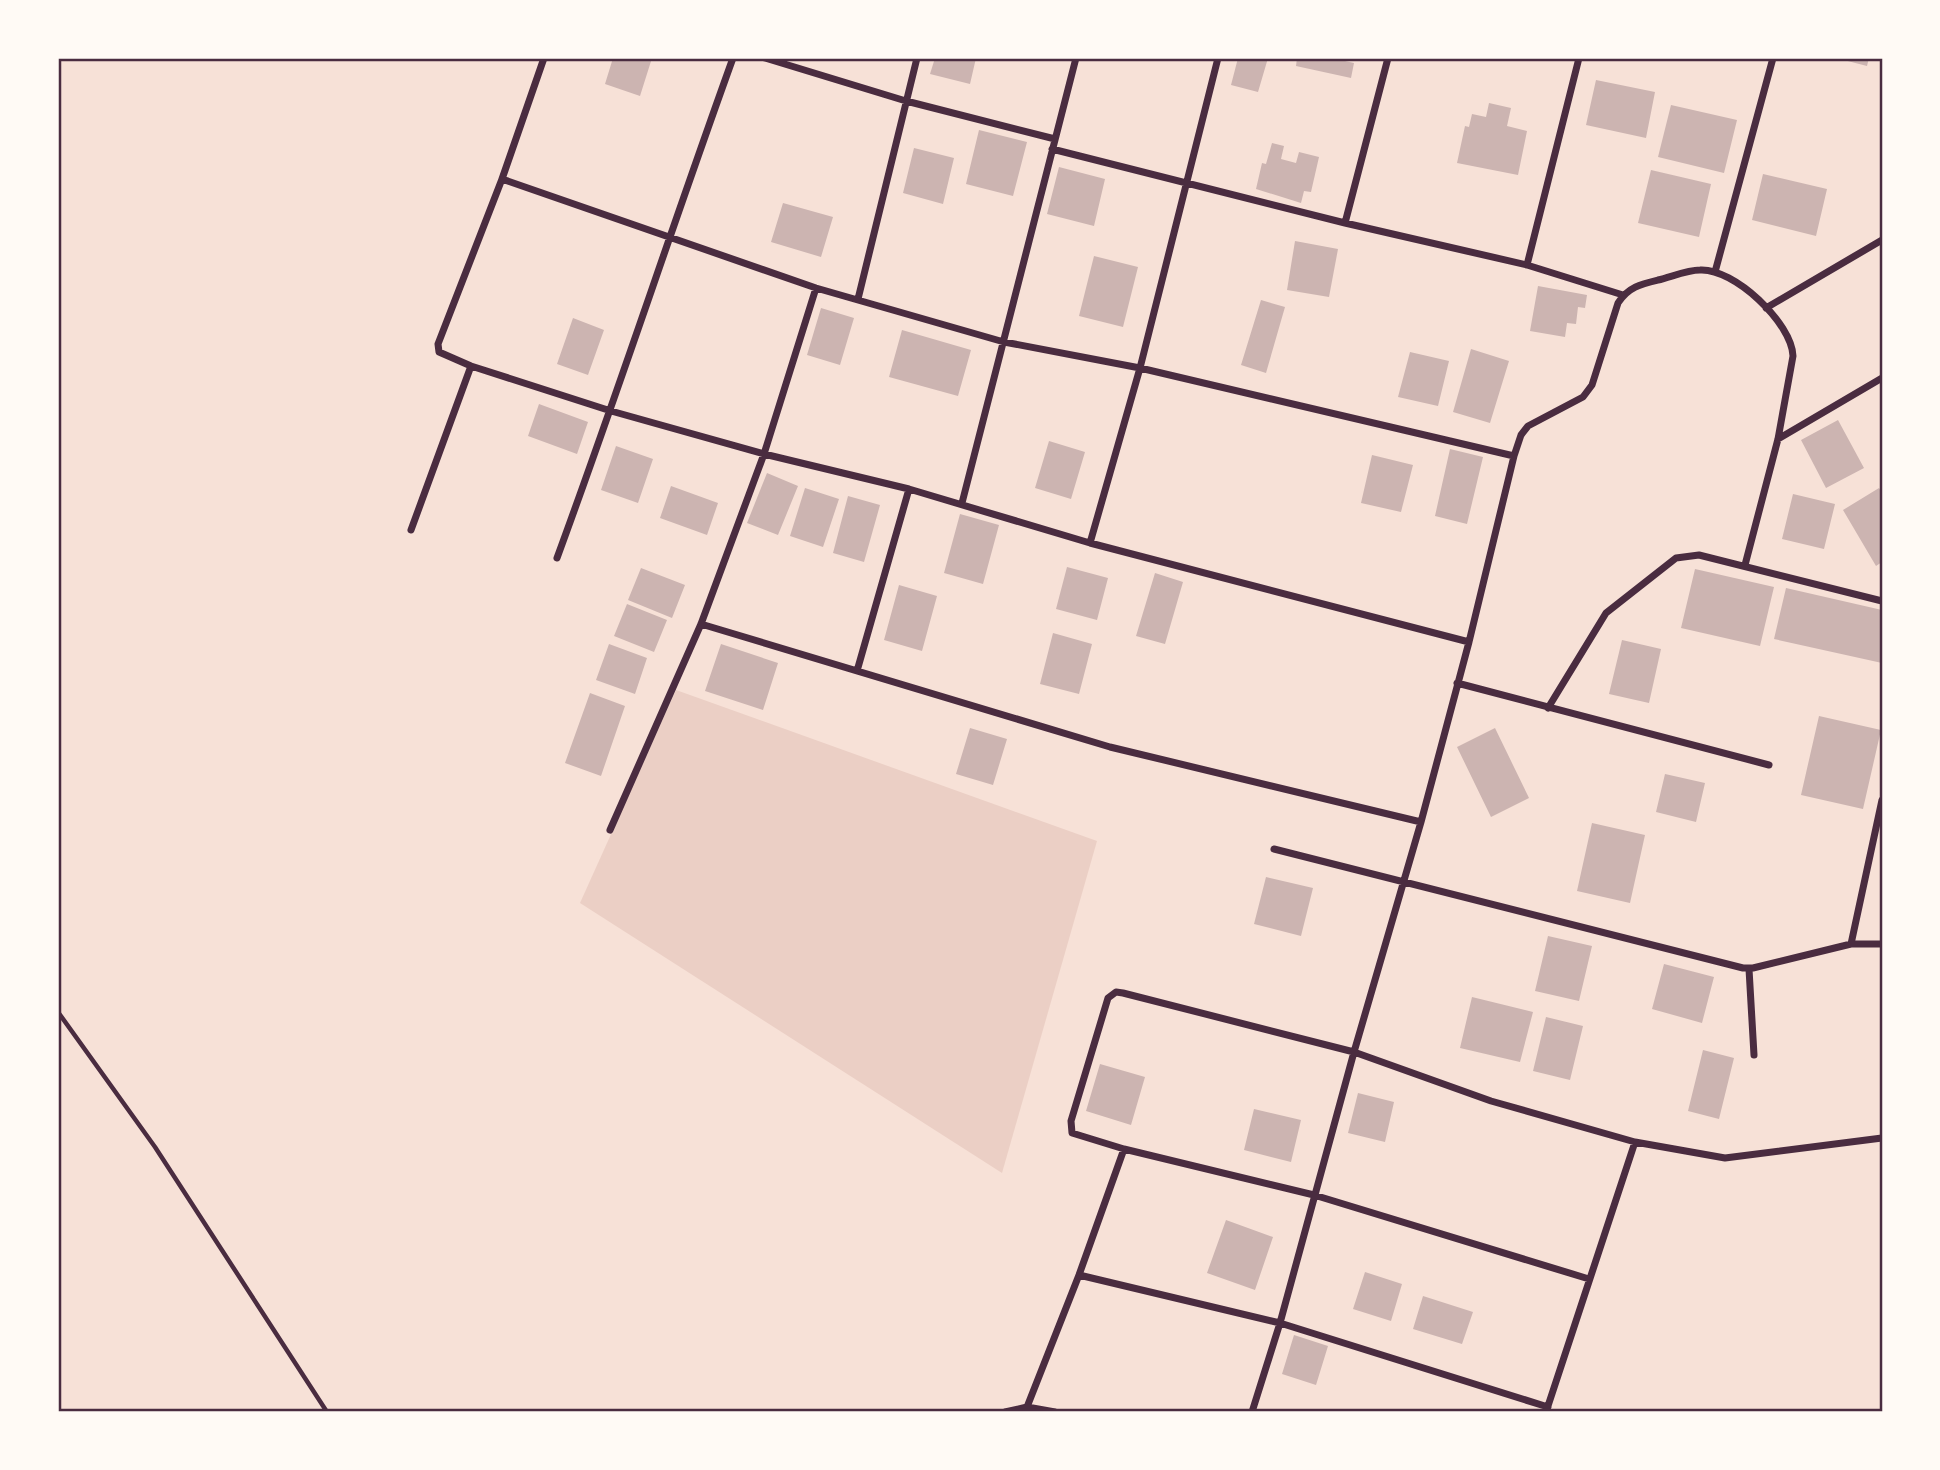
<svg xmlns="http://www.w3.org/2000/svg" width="1940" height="1470" viewBox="0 0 1940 1470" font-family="'IBM Plex Sans',sans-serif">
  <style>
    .green { fill: #ebcfc5 }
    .building { fill: #ccb4b1 }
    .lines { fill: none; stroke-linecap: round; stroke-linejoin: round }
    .service { stroke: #4a2c40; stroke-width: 4.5 }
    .minor { stroke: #4a2c40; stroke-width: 7 }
    .neatline { fill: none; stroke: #4a2c40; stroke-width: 2.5 }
  </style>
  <rect width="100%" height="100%" fill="#f7e1d7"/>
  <!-- green -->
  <path class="green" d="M 676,690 L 1097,841 L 1002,1173 L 580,903 Z"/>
  <!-- building -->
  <path class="building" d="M 613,58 L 652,58 L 640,96 L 605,84 Z
    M 935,58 L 976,58 L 970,84 L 930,74 Z
    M 1238,58 L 1268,58 L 1258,92 L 1231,85 Z
    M 1297,58 L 1346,58 L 1345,61 L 1354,63 L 1351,78 L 1296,66 Z
    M 1836,58 L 1869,58 L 1867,66 Z
    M 1596,80 L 1655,92 L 1646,138 L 1586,125 Z
    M 1489,103 L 1511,108 L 1507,126 L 1527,131 L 1518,175 L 1457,163 L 1465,126 L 1469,127 L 1472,114 L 1486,117 Z
    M 1671,105 L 1737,120 L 1724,173 L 1658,157 Z
    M 979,130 L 1027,142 L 1013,196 L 966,184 Z
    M 1272,143 L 1284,146 L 1281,159 L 1296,163 L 1299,152 L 1319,157 L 1311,192 L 1304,191 L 1301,203 L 1256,189 L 1262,163 L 1266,164 Z
    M 914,148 L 954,158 L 943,204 L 903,193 Z
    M 1059,167 L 1105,179 L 1094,226 L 1047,214 Z
    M 1651,170 L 1711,184 L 1699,237 L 1638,223 Z
    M 1763,174 L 1827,189 L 1816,236 L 1752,220 Z
    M 783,203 L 833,217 L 821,257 L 771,242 Z
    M 1295,241 L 1338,249 L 1329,297 L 1287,290 Z
    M 1094,256 L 1138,267 L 1123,327 L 1079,316 Z
    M 1538,286 L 1587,295 L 1585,308 L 1578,307 L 1576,324 L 1567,323 L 1565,337 L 1530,331 Z
    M 1261,300 L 1285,307 L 1266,373 L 1241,365 Z
    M 821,308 L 854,318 L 840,365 L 807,355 Z
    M 573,318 L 604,330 L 588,375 L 557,364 Z
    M 902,330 L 971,350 L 958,396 L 889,377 Z
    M 1471,349 L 1509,361 L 1490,423 L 1453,412 Z
    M 1410,352 L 1449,361 L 1438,406 L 1398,397 Z
    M 539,404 L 588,422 L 577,454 L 528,436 Z
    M 1838,420 L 1864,468 L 1826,488 L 1801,440 Z
    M 1049,441 L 1085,452 L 1071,499 L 1035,488 Z
    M 616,446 L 653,459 L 638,503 L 601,490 Z
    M 1450,449 L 1483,457 L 1467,524 L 1435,516 Z
    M 1372,455 L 1413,465 L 1401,512 L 1361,503 Z
    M 767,473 L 798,486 L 778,535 L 747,523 Z
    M 671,486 L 718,503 L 707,535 L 660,518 Z
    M 805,488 L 839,499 L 823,547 L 790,536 Z
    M 1879,488 L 1882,493 L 1882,562 L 1876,566 L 1843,510 Z
    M 1793,494 L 1835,504 L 1824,549 L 1782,539 Z
    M 848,496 L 880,505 L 864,562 L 833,553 Z
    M 960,514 L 999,525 L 983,584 L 944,573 Z
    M 1067,567 L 1108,578 L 1097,620 L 1056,609 Z
    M 641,568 L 685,585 L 672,618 L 628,600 Z
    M 1695,569 L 1774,587 L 1760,646 L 1681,628 Z
    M 1155,573 L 1183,582 L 1165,644 L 1136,636 Z
    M 899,585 L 937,596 L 922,651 L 884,640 Z
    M 1786,588 L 1882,610 L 1882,663 L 1774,639 Z
    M 627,604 L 667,620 L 654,652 L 614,636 Z
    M 1053,633 L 1092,644 L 1079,694 L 1040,684 Z
    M 1622,640 L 1661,649 L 1649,703 L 1609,694 Z
    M 609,644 L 647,658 L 635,694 L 596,680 Z
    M 721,644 L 778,663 L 763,710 L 705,691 Z
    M 590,693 L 625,706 L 601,776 L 565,763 Z
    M 1819,716 L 1881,730 L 1863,809 L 1801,795 Z
    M 970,728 L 1007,739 L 993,785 L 956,774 Z
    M 1495,728 L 1529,798 L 1491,817 L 1457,747 Z
    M 1665,774 L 1705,783 L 1696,822 L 1656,812 Z
    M 1592,823 L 1645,835 L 1630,903 L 1577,891 Z
    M 1266,877 L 1313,888 L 1301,936 L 1254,924 Z
    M 1548,936 L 1592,946 L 1579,1001 L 1535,991 Z
    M 1664,964 L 1714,977 L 1702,1023 L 1652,1009 Z
    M 1472,997 L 1533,1012 L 1520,1062 L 1460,1048 Z
    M 1546,1017 L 1583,1026 L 1570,1080 L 1533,1071 Z
    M 1703,1050 L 1734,1058 L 1719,1119 L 1688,1111 Z
    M 1100,1064 L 1145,1077 L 1131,1125 L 1086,1111 Z
    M 1358,1093 L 1394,1102 L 1385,1142 L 1348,1133 Z
    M 1254,1109 L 1301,1120 L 1291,1162 L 1244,1150 Z
    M 1226,1220 L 1273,1237 L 1255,1290 L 1207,1273 Z
    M 1365,1272 L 1402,1284 L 1391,1321 L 1353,1309 Z
    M 1423,1296 L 1473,1312 L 1462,1344 L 1413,1329 Z
    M 1294,1335 L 1328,1346 L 1316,1385 L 1282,1374 Z"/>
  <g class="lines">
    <!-- service -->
    <path class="service" d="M 58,1012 L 155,1147 L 327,1412"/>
    <!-- minor -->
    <path class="minor" d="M 544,58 L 502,179 L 438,344 L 439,352 L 471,366 L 611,411 L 764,454 L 909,489 L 1090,543 L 1469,642
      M 765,58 L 906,101 L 1055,139
      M 1052,149 L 1345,223 L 1527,265 L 1623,295
      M 502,179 L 816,288 L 1004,342 L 1140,368 L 1514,456
      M 1345,223 L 1388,58
      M 1527,265 L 1579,58
      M 1715,272 L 1773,58
      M 858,299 L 917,58
      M 1766,308 L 1882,240
      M 1778,439 L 1882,378
      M 962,503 L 1076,58
      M 411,530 L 471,366
      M 1090,543 L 1140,368 L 1218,58
      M 557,558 C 618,392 673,224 733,58
      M 701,624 L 1110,747 L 1421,822
      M 857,671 L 909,489
      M 1457,683 L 1769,765
      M 1548,708 L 1606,613 L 1676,558 L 1699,555 L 1882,601
      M 610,830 L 701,624 L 764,454 L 816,288
      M 1274,849 L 1743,968 L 1753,968 L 1851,944 L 1882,944
      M 1851,944 L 1882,800
      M 1749,969 L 1754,1055
      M 1079,1275 L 1280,1323 L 1548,1407
      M 1589,1279 L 1314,1195 L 1124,1149 L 1072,1133 L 1071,1121 L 1108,998 L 1116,992 L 1123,993 L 1354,1052 L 1491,1101 L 1635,1142 L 1725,1158 L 1882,1138
      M 1027,1407 L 1055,1412
      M 1005,1412 L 1027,1407 L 1079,1275 L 1124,1149
      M 1252,1412 L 1280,1323 L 1354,1052 L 1421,822 L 1469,642 L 1514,456 L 1521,435 L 1528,426 L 1583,397 L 1592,385 L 1618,303 C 1628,287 1641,284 1658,280 C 1671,277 1687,270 1700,270 C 1734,268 1792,323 1793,356 L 1778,439 L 1745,565
      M 1546,1412 L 1635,1142"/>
  </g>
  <!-- border -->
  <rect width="1940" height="1470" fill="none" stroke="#fffaf5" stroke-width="119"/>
  <rect x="60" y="60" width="1821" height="1350" class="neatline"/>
</svg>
